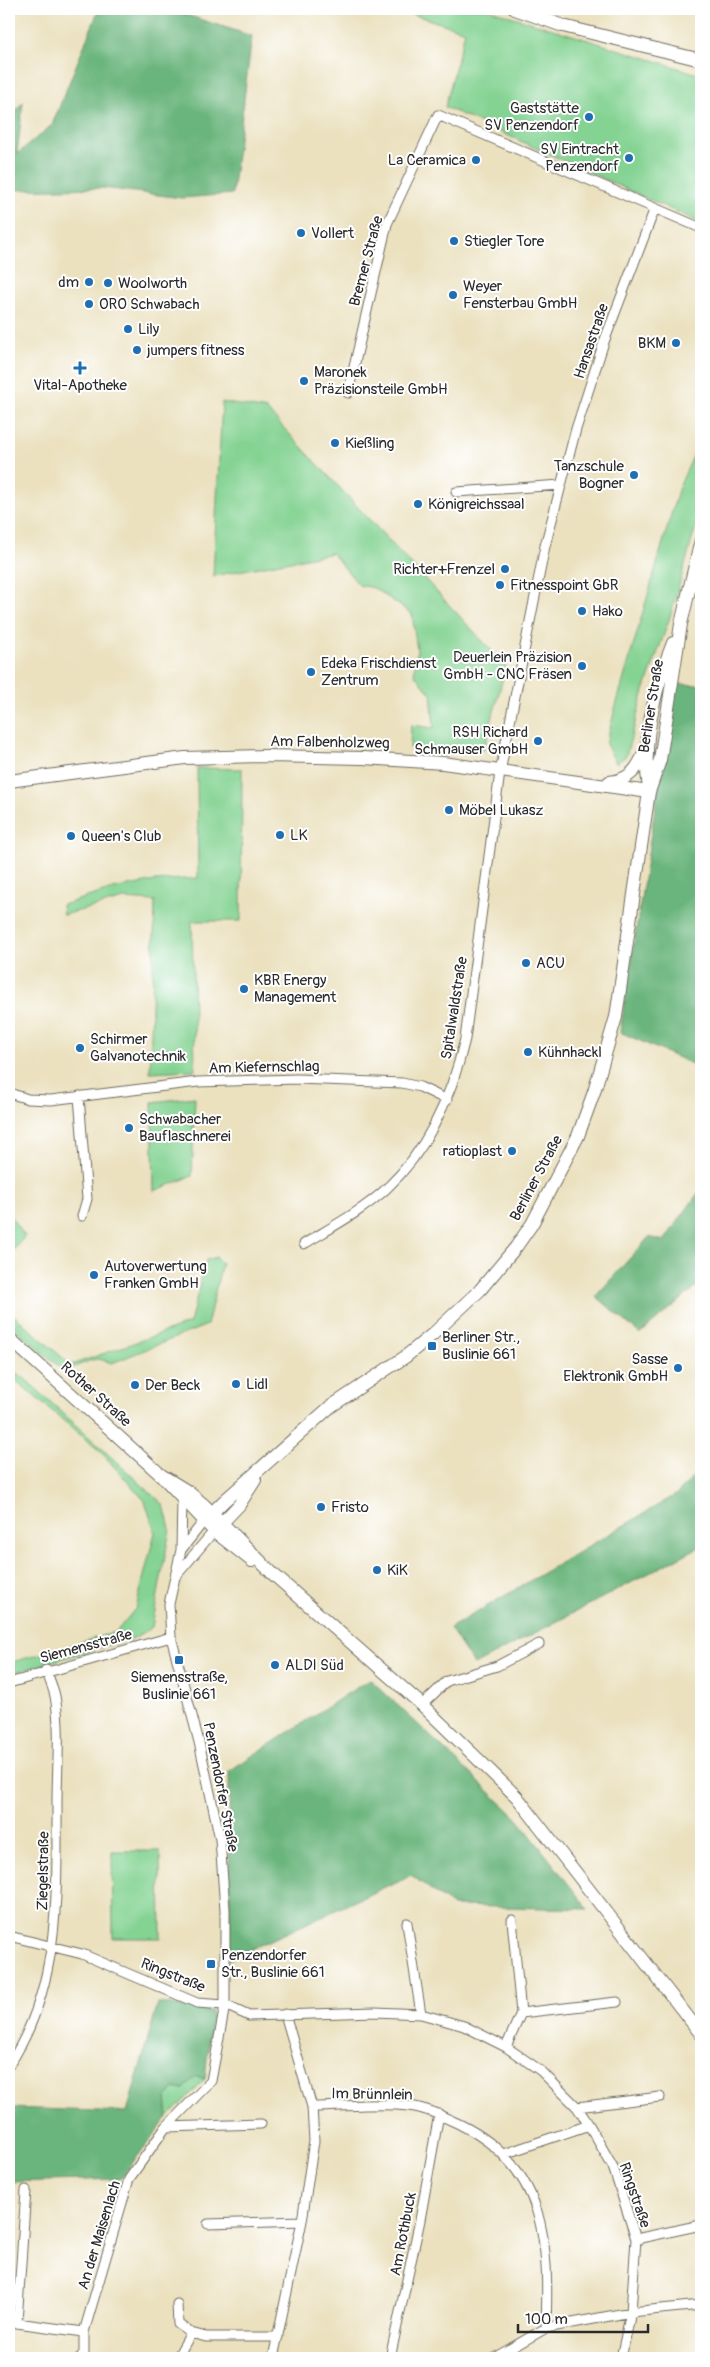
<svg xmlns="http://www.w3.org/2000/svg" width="710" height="2367" viewBox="0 0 710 2367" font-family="Pangolin,sans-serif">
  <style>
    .green { fill: #84d393; stroke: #587f5f }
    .forest { fill: #6bb57d; stroke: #4b7054 }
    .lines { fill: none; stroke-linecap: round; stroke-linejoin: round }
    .street-casing { stroke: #6e6b5f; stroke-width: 11 }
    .secondary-casing { stroke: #6e6b5f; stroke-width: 14 }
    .street { stroke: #fff; stroke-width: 9 }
    .secondary { stroke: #fff; stroke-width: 12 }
    .poi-dot { fill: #1f6fb2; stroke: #fff; stroke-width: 2 }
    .labels { text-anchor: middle; stroke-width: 4; stroke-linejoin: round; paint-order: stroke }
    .poi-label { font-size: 15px; fill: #2b2b2b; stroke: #fff; text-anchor: start }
    .street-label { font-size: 15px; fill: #2b2b2b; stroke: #fff }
  </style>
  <rect width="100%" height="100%" fill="#fff"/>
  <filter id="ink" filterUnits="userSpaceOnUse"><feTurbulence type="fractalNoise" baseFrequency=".02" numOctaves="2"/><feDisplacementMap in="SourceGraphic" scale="10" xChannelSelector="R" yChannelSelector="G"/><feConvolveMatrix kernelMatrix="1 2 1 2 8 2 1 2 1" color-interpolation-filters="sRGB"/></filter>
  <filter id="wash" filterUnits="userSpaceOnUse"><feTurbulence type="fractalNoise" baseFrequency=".0096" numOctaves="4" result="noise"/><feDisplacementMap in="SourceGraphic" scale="20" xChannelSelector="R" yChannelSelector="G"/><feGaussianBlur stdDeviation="1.12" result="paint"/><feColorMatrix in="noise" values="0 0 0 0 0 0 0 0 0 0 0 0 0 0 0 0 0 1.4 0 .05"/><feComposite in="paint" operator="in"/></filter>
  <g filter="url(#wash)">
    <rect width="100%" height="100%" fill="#ebe1bf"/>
    <!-- green -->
    <path class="green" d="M 396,9 L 488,9 L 701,75 L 701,223 L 445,107 L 465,31 Z
      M 222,402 L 267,410 L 506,666 L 484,750 L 410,748 L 411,725 L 434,728 L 431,694 L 414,674 L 417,650 L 412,614 L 374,588 L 359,585 L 332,553 L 213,576 Z
      M 701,439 L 701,508 L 671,614 L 644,691 L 626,756 L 616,763 L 606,744 L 615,709 L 679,487 Z
      M 197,768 L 242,769 L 241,921 L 192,921 L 195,1070 L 150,1072 L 155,901 L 124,899 L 63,915 L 62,905 L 113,889 L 155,881 L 198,878 Z
      M 195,1097 L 192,1176 L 154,1191 L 152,1102 Z
      M 9,1215 L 25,1236 L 9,1255 Z
      M 216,1257 L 222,1263 L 207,1325 L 112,1363 L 99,1359 L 92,1360 L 64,1371 L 9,1323 L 9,1311 L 71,1365 L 190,1323 L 206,1260 Z
      M 9,1369 L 23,1377 L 164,1505 L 170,1529 L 152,1627 L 137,1637 L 9,1674 L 9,1663 L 116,1632 L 136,1608 L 155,1532 L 145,1501 L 101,1452 L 9,1375 Z
      M 112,1851 L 160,1851 L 161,1938 L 113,1938 Z
      M 196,2077 L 205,2079 L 168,2117 L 166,2098 L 174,2089 L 184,2089 Z"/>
    <!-- forest -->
    <path class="forest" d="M 99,9 L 168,9 L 252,36 L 232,194 L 182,198 L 103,188 L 9,190 L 9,119 L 23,102 L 17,154 L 52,125 Z
      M 676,684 L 701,685 L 701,1068 L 620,1032 C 639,916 655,800 676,684 Z
      M 701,1189 L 701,1283 L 640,1334 L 596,1296 L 649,1237 L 664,1241 Z
      M 701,1469 L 701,1546 L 474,1665 L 450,1628 L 677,1494 Z
      M 370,1679 L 517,1818 L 588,1909 L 453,1906 L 411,1875 L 230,1959 L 229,1771 Z
      M 158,2003 L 212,2011 L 205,2079 L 196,2077 L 184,2089 L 174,2089 L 166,2098 L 168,2117 L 120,2179 L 9,2182 L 9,2108 L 127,2112 Z"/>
  </g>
  <g filter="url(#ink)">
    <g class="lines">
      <!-- street casing -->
      <g class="street-casing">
        <path id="street" d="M 348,393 L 387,224 L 438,115 L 701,228
          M 456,492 L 561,485
          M 9,1093 L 28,1099 L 51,1100 L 198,1082 L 297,1079 L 402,1083 L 420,1087 L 447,1100
          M 79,1096 L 87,1199 L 82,1216
          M 304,1244 C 332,1227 362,1211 386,1189 C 429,1149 452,1095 465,1039 L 500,772 L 545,546 L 576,429 L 604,342 L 655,208
          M 181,1550 L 182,1499
          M 175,1577 L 214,1531
          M 9,1683 L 171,1637
          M 422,1705 L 447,1681 L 497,1666 L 539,1644
          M 407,1923 L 421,2014
          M 9,1936 L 82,1954 L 197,2003 L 225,2005 L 249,2016 L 375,2012 L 421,2014 L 464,2026 L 506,2047 L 541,2071 L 577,2107 L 589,2125 L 613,2167 L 636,2239 L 631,2312 L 621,2358
          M 521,2013 L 617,2002
          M 506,2047 L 521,2013 L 512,1920
          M 9,2065 C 61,1987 57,1892 57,1802 C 57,1767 61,1729 55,1696 C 53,1687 49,1679 46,1670
          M 312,2107 C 342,2107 379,2102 408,2106 C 427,2108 444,2117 461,2125 C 547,2168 549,2244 546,2328
          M 577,2107 L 660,2097
          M 166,2127 L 261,2124
          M 504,2154 L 589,2125
          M 208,2224 L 302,2221
          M 636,2239 L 701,2225
          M 177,2304 L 178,2324 L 191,2333 L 206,2337 L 278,2337
          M 9,2322 L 84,2332
          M 17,2322 L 26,2190
          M 80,2358 L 84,2353 L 84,2332 L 129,2179 L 166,2127 L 211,2081 L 225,2005 L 225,1910 L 220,1839 L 199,1742 L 171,1637 L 169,1604 L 181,1550 L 204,1521
          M 177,2358 L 191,2333
          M 273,2358 L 302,2221 L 314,2141 L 312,2107 L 285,2014
          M 390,2358 L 420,2220 L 439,2114
          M 494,2358 L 546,2328 L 631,2312 L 701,2305"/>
      </g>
      <!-- secondary casing -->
      <g class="secondary-casing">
        <path id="secondary" d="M 515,9 L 563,26 L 701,60
          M 9,781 L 185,758 L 267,756 L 363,758 L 443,763 L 649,792
          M 609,782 C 628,780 637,771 644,753
          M 649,789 C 641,740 655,688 673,643
          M 9,1338 L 161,1475 L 214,1531 L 252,1561
          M 161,1475 L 187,1491 L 204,1505 L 273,1574 L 422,1705 L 517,1797 L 701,2034
          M 204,1521 L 224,1501 L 330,1407 L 405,1357 L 433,1334 L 480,1290 L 516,1247 L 532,1224 L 578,1136 L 594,1092 L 616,1017 L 649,792 L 660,760 L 681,624 L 701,540
          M 218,1527 L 239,1505 L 255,1480"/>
      </g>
      <!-- street -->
      <use href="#street" class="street"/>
      <!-- secondary -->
      <use href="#secondary" class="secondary"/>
    </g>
  </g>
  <!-- markers -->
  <g class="poi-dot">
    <circle cx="589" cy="117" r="5"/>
    <circle cx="629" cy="158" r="5"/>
    <circle cx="476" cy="160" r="5"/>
    <circle cx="301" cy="233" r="5"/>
    <circle cx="454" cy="241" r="5"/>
    <circle cx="89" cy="282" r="5"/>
    <circle cx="108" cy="283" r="5"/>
    <circle cx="453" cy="295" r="5"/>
    <circle cx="89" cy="304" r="5"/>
    <circle cx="128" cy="329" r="5"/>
    <circle cx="676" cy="343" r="5"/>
    <circle cx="137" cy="350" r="5"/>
    <path d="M77.5 360.5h5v5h5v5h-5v5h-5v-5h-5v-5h5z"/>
    <circle cx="304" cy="381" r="5"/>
    <circle cx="335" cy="443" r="5"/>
    <circle cx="634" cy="475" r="5"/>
    <circle cx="418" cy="504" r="5"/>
    <circle cx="505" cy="569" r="5"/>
    <circle cx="500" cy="585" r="5"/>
    <circle cx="582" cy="611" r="5"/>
    <circle cx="582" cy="666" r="5"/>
    <circle cx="311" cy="672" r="5"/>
    <circle cx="538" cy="741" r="5"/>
    <circle cx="449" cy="810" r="5"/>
    <circle cx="280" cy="835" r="5"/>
    <circle cx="71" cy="836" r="5"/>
    <circle cx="526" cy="963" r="5"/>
    <circle cx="244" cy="989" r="5"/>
    <circle cx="80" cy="1048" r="5"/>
    <circle cx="528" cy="1052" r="5"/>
    <circle cx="129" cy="1128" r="5"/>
    <circle cx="512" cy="1151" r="5"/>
    <circle cx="94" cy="1275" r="5"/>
    <rect x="427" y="1341" width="10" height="10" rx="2.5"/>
    <circle cx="678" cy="1368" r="5"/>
    <circle cx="236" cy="1384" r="5"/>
    <circle cx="135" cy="1385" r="5"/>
    <circle cx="321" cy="1507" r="5"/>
    <circle cx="377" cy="1570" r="5"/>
    <rect x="174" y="1655" width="10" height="10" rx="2.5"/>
    <circle cx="275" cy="1665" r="5"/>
    <rect x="206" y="1959" width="10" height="10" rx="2.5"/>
  </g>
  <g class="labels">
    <!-- poi labels -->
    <g class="poi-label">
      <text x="579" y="113" text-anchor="end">Gaststätte<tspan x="579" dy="17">SV Penzendorf</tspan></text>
      <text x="619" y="154" text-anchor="end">SV Eintracht<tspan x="619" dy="17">Penzendorf</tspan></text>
      <text x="466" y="165" text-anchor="end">La Ceramica</text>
      <text x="311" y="238">Vollert</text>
      <text x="464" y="246">Stiegler Tore</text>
      <text x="79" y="287" text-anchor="end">dm</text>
      <text x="118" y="288">Woolworth</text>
      <text x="463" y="291">Weyer<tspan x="463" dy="17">Fensterbau GmbH</tspan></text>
      <text x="99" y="309">ORO Schwabach</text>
      <text x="138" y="334">Lily</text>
      <text x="666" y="348" text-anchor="end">BKM</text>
      <text x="147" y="355">jumpers fitness</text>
      <text x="314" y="377">Maronek<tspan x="314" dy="17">Präzisionsteile GmbH</tspan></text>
      <text x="80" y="390" text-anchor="middle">Vital-Apotheke</text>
      <text x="345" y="448">Kießling</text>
      <text x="624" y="471" text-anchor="end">Tanzschule<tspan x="624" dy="17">Bogner</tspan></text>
      <text x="428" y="509">Königreichssaal</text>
      <text x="495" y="574" text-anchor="end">Richter+Frenzel</text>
      <text x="510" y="590">Fitnesspoint GbR</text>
      <text x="592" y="616">Hako</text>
      <text x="572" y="662" text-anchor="end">Deuerlein Präzision<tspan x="572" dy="17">GmbH - CNC Fräsen</tspan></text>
      <text x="321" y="668">Edeka Frischdienst<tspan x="321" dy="17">Zentrum</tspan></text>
      <text x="528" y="737" text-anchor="end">RSH Richard<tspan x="528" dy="17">Schmauser GmbH</tspan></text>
      <text x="459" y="815">Möbel Lukasz</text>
      <text x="290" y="840">LK</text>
      <text x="81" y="841">Queen's Club</text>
      <text x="536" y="968">ACU</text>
      <text x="254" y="985">KBR Energy<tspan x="254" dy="17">Management</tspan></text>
      <text x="90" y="1044">Schirmer<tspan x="90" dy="17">Galvanotechnik</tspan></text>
      <text x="538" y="1057">Kühnhackl</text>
      <text x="139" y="1124">Schwabacher<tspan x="139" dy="17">Bauflaschnerei</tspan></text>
      <text x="502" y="1156" text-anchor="end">ratioplast</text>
      <text x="104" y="1271">Autoverwertung<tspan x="104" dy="17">Franken GmbH</tspan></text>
      <text x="442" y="1342">Berliner Str.,<tspan x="442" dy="17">Buslinie 661</tspan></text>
      <text x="668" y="1364" text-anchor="end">Sasse<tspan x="668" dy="17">Elektronik GmbH</tspan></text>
      <text x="246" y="1389">Lidl</text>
      <text x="145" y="1390">Der Beck</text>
      <text x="331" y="1512">Fristo</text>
      <text x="387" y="1575">KiK</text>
      <text x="285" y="1670">ALDI Süd</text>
      <text x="179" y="1682" text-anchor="middle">Siemensstraße,<tspan x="179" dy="17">Buslinie 661</tspan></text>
      <text x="221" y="1960">Penzendorfer<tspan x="221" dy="17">Str., Buslinie 661</tspan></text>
    </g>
    <!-- street labels -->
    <g class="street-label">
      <text transform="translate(366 261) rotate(-75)" y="5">Bremer Straße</text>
      <text transform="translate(591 341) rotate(-71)" y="5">Hansastraße</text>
      <text transform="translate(651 706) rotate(-81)" y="5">Berliner Straße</text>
      <text transform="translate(330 742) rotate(1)" y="5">Am Falbenholzweg</text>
      <text transform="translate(454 1008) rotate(-81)" y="5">Spitalwaldstraße</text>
      <text transform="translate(264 1067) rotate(-1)" y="5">Am Kiefernschlag</text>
      <text transform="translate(536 1178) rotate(-62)" y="5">Berliner Straße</text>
      <text transform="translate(96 1394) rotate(42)" y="5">Rother Straße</text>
      <text transform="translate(86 1646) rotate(-15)" y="5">Siemensstraße</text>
      <text transform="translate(221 1787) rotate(79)" y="5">Penzendorfer Straße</text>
      <text transform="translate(43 1871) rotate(-89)" y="5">Ziegelstraße</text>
      <text transform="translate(173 1975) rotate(22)" y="5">Ringstraße</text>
      <text transform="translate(372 2094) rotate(1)" y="5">Im Brünnlein</text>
      <text transform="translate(635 2195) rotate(71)" y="5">Ringstraße</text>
      <text transform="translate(403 2234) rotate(-79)" y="5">Am Rothbuck</text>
      <text transform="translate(99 2235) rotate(-73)" y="5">An der Maisenlach</text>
    </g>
  </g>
  <!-- margin -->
  <rect width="710" height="2367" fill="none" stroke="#fff" stroke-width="30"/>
  <!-- scale -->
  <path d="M518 2324v8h130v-8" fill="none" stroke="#2b2b2b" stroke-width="2.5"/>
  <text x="525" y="2324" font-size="15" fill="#2b2b2b" stroke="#ffffff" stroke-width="4" paint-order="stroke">100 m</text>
</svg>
